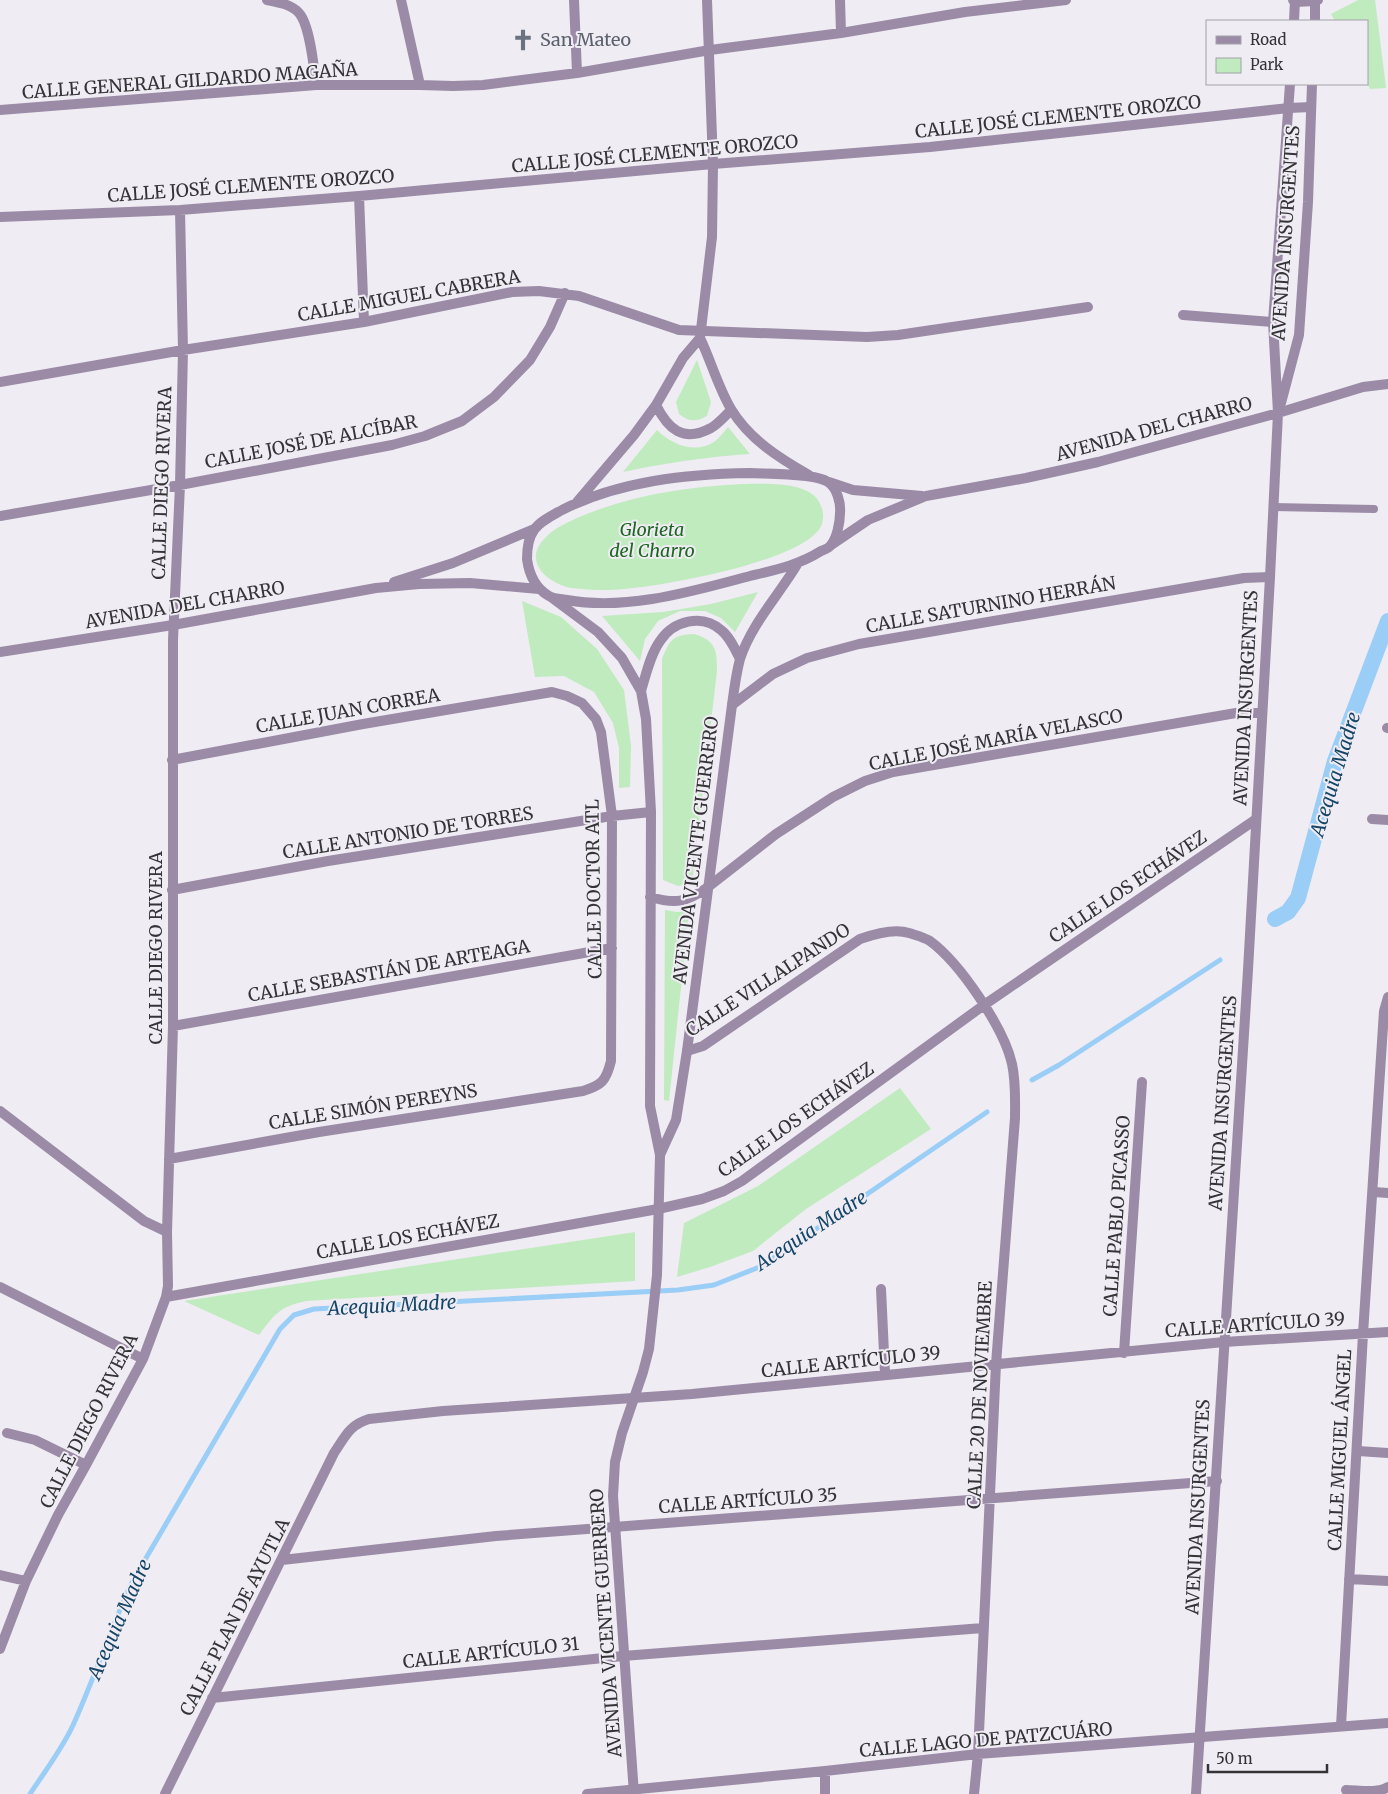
<svg xmlns="http://www.w3.org/2000/svg" width="1388" height="1794" viewBox="0 0 1388 1794" font-family="Merriweather,serif">
  <style>
    .green { fill: #c0ebbe }
    .lines { fill: none; stroke-linecap: round; stroke-linejoin: round }
    .stream { stroke: #9bcef6; stroke-width: 5 }
    .canal { stroke: #9bcef6; stroke-width: 16 }
    .service { stroke: #9b8ba6; stroke-width: 8 }
    .minor { stroke: #9b8ba6; stroke-width: 10 }
    .tertiary { stroke: #9b8ba6; stroke-width: 10 }
    .labels { text-anchor: middle; stroke-width: 4; stroke-linejoin: round; paint-order: stroke }
    .worship-label { font-size: 18px; fill: #5b616d; stroke: #efecf4; text-anchor: start }
    .street-label { font-size: 18px; fill: #343336; stroke: #efecf4 }
    .park-label { font-size: 18px; font-style: italic; fill: #1d6721; stroke: #efecf4 }
    .water-label { font-size: 19px; font-style: italic; fill: #154667; stroke: #efecf4 }
  </style>
  <rect width="100%" height="100%" fill="#efecf4"/>
  <!-- green -->
  <path class="green" d="M 1358,0 L 1375,0 L 1386,88 L 1370,89 L 1367,83 L 1367,21 L 1335,21 L 1331,14 Z
    M 697,360 L 711,402 L 707,416 C 696,422 689,422 679,414 L 676,402 Z
    M 728,427 L 750,454 C 706,457 665,463 623,472 L 657,430 C 672,445 695,454 714,442 C 719,438 724,432 728,427 Z
    M 742,484 C 765,484 812,480 821,506 C 824,513 824,522 820,528 C 799,562 663,586 624,589 C 607,591 588,590 571,588 C 547,583 522,561 545,538 C 553,529 566,523 577,518 C 630,495 685,487 742,484 Z
    M 758,592 L 735,632 L 721,618 L 705,611 L 680,611 L 658,621 L 645,639 L 640,661 L 602,616 L 663,612 L 711,604 Z
    M 522,601 L 561,617 L 597,649 L 624,690 L 631,746 L 630,787 L 619,788 L 619,748 L 613,723 L 594,692 L 564,676 L 535,677 Z
    M 694,634 C 716,640 717,651 717,671 L 692,883 L 678,886 L 663,880 L 662,659 C 670,640 672,635 694,634 Z
    M 665,910 L 677,912 L 689,911 L 669,1101 L 664,1100 Z
    M 900,1088 L 931,1129 L 806,1209 L 753,1251 L 710,1267 L 677,1277 L 684,1223 L 758,1186 Z
    M 635,1232 L 635,1281 L 306,1301 C 279,1307 275,1314 259,1335 L 184,1301 Z"/>
  <g class="lines">
    <!-- stream -->
    <path class="stream" d="M 1032,1080 L 1059,1065 L 1220,960
      M 30,1794 C 45,1771 63,1748 74,1723 C 95,1676 111,1628 132,1582 L 280,1329 L 294,1315 L 314,1309 L 678,1290 L 714,1285 L 762,1266 L 987,1112"/>
    <!-- canal -->
    <path class="canal" d="M 1275,919 L 1288,912 L 1298,898 L 1335,761 L 1388,621"/>
    <!-- service -->
    <path class="service" d="M 1273,507 L 1374,509"/>
    <!-- minor -->
    <path class="minor" d="M 267,0 C 277,2 291,4 299,13 C 310,25 314,68 316,85
      M 401,0 L 420,85
      M 574,0 L 577,73
      M 840,0 L 841,33
      M 1293,0 L 1295,2 L 1315,1 L 1318,0
      M 0,110 L 316,85 L 420,85 L 453,86 L 483,85 L 577,73 L 710,50 L 841,33 L 965,12 L 1066,0
      M 359,196 L 364,322
      M 0,217 L 180,210 L 359,196 L 713,164 L 930,147 L 1289,108 L 1311,107
      M 1183,315 L 1273,322
      M 0,382 L 183,350 L 364,322 L 512,292 L 539,291 L 579,296 L 679,330 L 867,337 L 898,335 L 1088,307
      M 0,516 L 180,485 L 392,445 L 425,436 L 462,421 L 494,397 L 530,360 L 550,327 L 565,293
      M 732,705 L 773,674 L 807,658 L 859,644 L 1244,578 L 1270,577
      M 1387,728 L 1388,728
      M 1372,819 L 1388,820
      M 708,887 L 776,834 L 833,797 L 865,781 L 893,772 L 1236,713 L 1261,713
      M 172,890 L 328,861 L 612,816 L 651,812
      M 173,1026 L 612,948
      M 687,1051 L 703,1046 L 860,939 C 874,934 894,928 909,933 C 915,935 924,937 930,941 C 960,963 1004,1028 1012,1064 C 1016,1082 1015,1100 1015,1118 L 996,1364 L 978,1754 L 974,1794
      M 0,1111 L 144,1221 L 167,1232
      M 169,1159 L 319,1132 L 583,1091 C 602,1085 606,1081 611,1061 L 612,816 L 601,732 L 596,719 L 582,703 L 567,696 L 552,692 L 363,724 L 172,760
      M 1374,1192 L 1388,1193
      M 0,1287 L 143,1359
      M 881,1289 L 885,1374
      M 166,1297 L 658,1209 L 702,1199 L 724,1191 L 742,1181 L 984,1005 L 1255,820
      M 1124,1353 L 1142,1082
      M 7,1433 L 35,1440 L 86,1465
      M 1358,1451 L 1388,1453
      M 282,1560 L 496,1536 L 1217,1481
      M 0,1575 L 26,1581
      M 1349,1579 L 1388,1581
      M 0,1649 L 26,1581 L 58,1515 L 86,1465 L 143,1359 L 166,1297 L 168,1286 L 167,1232 L 173,1026 L 173,640 L 180,485 L 183,350 L 180,210
      M 212,1698 L 623,1656 L 983,1628
      M 1341,1726 L 1363,1334 L 1384,1011 L 1388,997
      M 1346,1790 C 1358,1790 1377,1794 1388,1787
      M 165,1794 L 334,1453 C 345,1437 349,1425 369,1419 L 443,1411 L 692,1394 L 1224,1342 L 1388,1332
      M 587,1794 L 825,1771 L 978,1754 L 1388,1723
      M 825,1794 L 825,1771"/>
    <!-- tertiary -->
    <path class="tertiary" d="M 1294,21 L 1295,0
      M 1315,21 L 1315,0
      M 700,338 C 711,361 718,387 731,409 C 749,439 779,458 809,475
      M 1281,403 L 1299,335 L 1308,202 L 1312,84
      M 656,405 C 668,429 683,443 711,428 C 718,424 725,416 731,410
      M 750,473 C 767,474 815,473 828,482 C 837,488 841,503 840,513 C 840,522 837,538 831,545 C 829,548 824,550 821,551 C 799,565 775,570 750,576 C 693,591 627,611 567,600 C 562,599 554,599 549,596 C 535,588 529,574 527,559 C 527,549 529,537 534,530 C 540,521 553,515 562,510 C 619,481 687,474 750,473 Z
      M 829,482 L 853,490 L 922,496
      M 577,502 L 634,435 L 656,405 L 683,358 L 700,338 L 712,237 L 713,164 L 707,0
      M 831,545 L 868,520 L 926,496 L 1026,478 L 1098,462 L 1278,413 L 1363,387 L 1388,384
      M 394,582 L 453,563 L 534,529
      M 551,597 L 598,632 L 622,658 L 641,691 L 646,719 L 651,812 L 650,1106 L 660,1155 L 657,1275 L 649,1349 L 643,1372 L 622,1433 L 615,1462 L 613,1496 L 634,1794
      M 0,652 L 173,625 L 376,588 L 419,584 L 470,583 L 539,589
      M 641,691 C 646,675 650,655 660,641 C 673,621 702,613 721,630 C 730,637 735,649 740,659
      M 650,897 C 675,904 686,903 708,887
      M 660,1155 L 676,1120 L 687,1051 L 732,705 C 734,690 736,674 740,659 C 752,623 779,595 798,563
      M 1196,1794 L 1248,970 L 1270,577 L 1278,413 L 1273,322 L 1290,84"/>
  </g>
  <!-- icons -->
  <defs>
    <g id="church-bare" transform="scale(1.725)"><path d="M-1.2-6h2.4v3.5h3.3v2.4h-3.3V6h-2.4V-.1h-3.3v-2.4h3.3Z" fill="#6b7280" stroke="#efecf4" stroke-width="2.5" paint-order="stroke"/></g>
  </defs>
  <g fill-rule="evenodd">
    <use href="#church-bare" x="523" y="40"/>
  </g>
  <g class="labels">
    <!-- worship labels -->
    <g class="worship-label">
      <text x="540" y="46">San Mateo</text>
    </g>
    <!-- street labels -->
    <g class="street-label">
      <text transform="translate(190 81) rotate(-4)" y="6">CALLE GENERAL GILDARDO MAGAÑA</text>
      <text transform="translate(1058 117) rotate(-6)" y="6">CALLE JOSÉ CLEMENTE OROZCO</text>
      <text transform="translate(655 154) rotate(-5)" y="6">CALLE JOSÉ CLEMENTE OROZCO</text>
      <text transform="translate(251 186) rotate(-4)" y="6">CALLE JOSÉ CLEMENTE OROZCO</text>
      <text transform="translate(1286 233) rotate(-86)" y="6">AVENIDA INSURGENTES</text>
      <text transform="translate(409 296) rotate(-10)" y="6">CALLE MIGUEL CABRERA</text>
      <text transform="translate(1154 429) rotate(-15)" y="6">AVENIDA DEL CHARRO</text>
      <text transform="translate(311 442) rotate(-11)" y="6">CALLE JOSÉ DE ALCÍBAR</text>
      <text transform="translate(162 483) rotate(-88)" y="6">CALLE DIEGO RIVERA</text>
      <text transform="translate(185 605) rotate(-10)" y="6">AVENIDA DEL CHARRO</text>
      <text transform="translate(991 605) rotate(-10)" y="6">CALLE SATURNINO HERRÁN</text>
      <text transform="translate(1246 698) rotate(-87)" y="6">AVENIDA INSURGENTES</text>
      <text transform="translate(348 711) rotate(-10)" y="6">CALLE JUAN CORREA</text>
      <text transform="translate(996 740) rotate(-11)" y="6">CALLE JOSÉ MARÍA VELASCO</text>
      <text transform="translate(408 833) rotate(-9)" y="6">CALLE ANTONIO DE TORRES</text>
      <text transform="translate(696 850) rotate(-83)" y="6">AVENIDA VICENTE GUERRERO</text>
      <text transform="translate(1128 887) rotate(-34)" y="6">CALLE LOS ECHÁVEZ</text>
      <text transform="translate(594 889) rotate(-91)" y="6">CALLE DOCTOR ATL</text>
      <text transform="translate(156 948) rotate(-90)" y="6">CALLE DIEGO RIVERA</text>
      <text transform="translate(389 971) rotate(-10)" y="6">CALLE SEBASTIÁN DE ARTEAGA</text>
      <text transform="translate(768 980) rotate(-33)" y="6">CALLE VILLALPANDO</text>
      <text transform="translate(1223 1103) rotate(-86)" y="6">AVENIDA INSURGENTES</text>
      <text transform="translate(373 1107) rotate(-9)" y="6">CALLE SIMÓN PEREYNS</text>
      <text transform="translate(796 1120) rotate(-35)" y="6">CALLE LOS ECHÁVEZ</text>
      <text transform="translate(1117 1216) rotate(-86)" y="6">CALLE PABLO PICASSO</text>
      <text transform="translate(408 1237) rotate(-10)" y="6">CALLE LOS ECHÁVEZ</text>
      <text transform="translate(1255 1325) rotate(-4)" y="6">CALLE ARTÍCULO 39</text>
      <text transform="translate(851 1362) rotate(-6)" y="6">CALLE ARTÍCULO 39</text>
      <text transform="translate(980 1395) rotate(-87)" y="6">CALLE 20 DE NOVIEMBRE</text>
      <text transform="translate(89 1421) rotate(-63)" y="6">CALLE DIEGO RIVERA</text>
      <text transform="translate(1340 1450) rotate(-87)" y="6">CALLE MIGUEL ÁNGEL</text>
      <text transform="translate(748 1501) rotate(-4)" y="6">CALLE ARTÍCULO 35</text>
      <text transform="translate(1198 1507) rotate(-87)" y="6">AVENIDA INSURGENTES</text>
      <text transform="translate(235 1617) rotate(-63)" y="6">CALLE PLAN DE AYUTLA</text>
      <text transform="translate(606 1623) rotate(-94)" y="6">AVENIDA VICENTE GUERRERO</text>
      <text transform="translate(491 1653) rotate(-6)" y="6">CALLE ARTÍCULO 31</text>
      <text transform="translate(986 1740) rotate(-5)" y="6">CALLE LAGO DE PATZCUÁRO</text>
    </g>
    <!-- park labels -->
    <g class="park-label">
      <text x="652" y="536">Glorieta<tspan x="652" dy="21">del Charro</tspan></text>
    </g>
    <!-- water labels -->
    <g class="water-label">
      <text transform="translate(1335 774) rotate(-73)" y="7">Acequia Madre</text>
      <text transform="translate(811 1230) rotate(-33)" y="7">Acequia Madre</text>
      <text transform="translate(392 1305) rotate(-3)" y="7">Acequia Madre</text>
      <text transform="translate(119 1619) rotate(-66)" y="7">Acequia Madre</text>
    </g>
  </g>
  <!-- legend -->
  <rect x="1206" y="20" width="162" height="65" fill="#efecf4" stroke="#a4a2a8"/>
  <rect x="1216" y="36" width="25" height="8" fill="#9b8ba6" stroke="#a4a2a8"/>
  <text x="1250" y="45" font-size="15" fill="#343336">Road</text>
  <rect x="1216" y="58" width="25" height="15" fill="#c0ebbe" stroke="#a4a2a8"/>
  <text x="1250" y="70" font-size="15" fill="#343336">Park</text>
  <!-- scale -->
  <path d="M1208 1764v8h119v-8" fill="none" stroke="#343336" stroke-width="2.5"/>
  <text x="1216" y="1764" font-size="15" fill="#343336" stroke="#efecf4" stroke-width="4" paint-order="stroke">50 m</text>
</svg>
